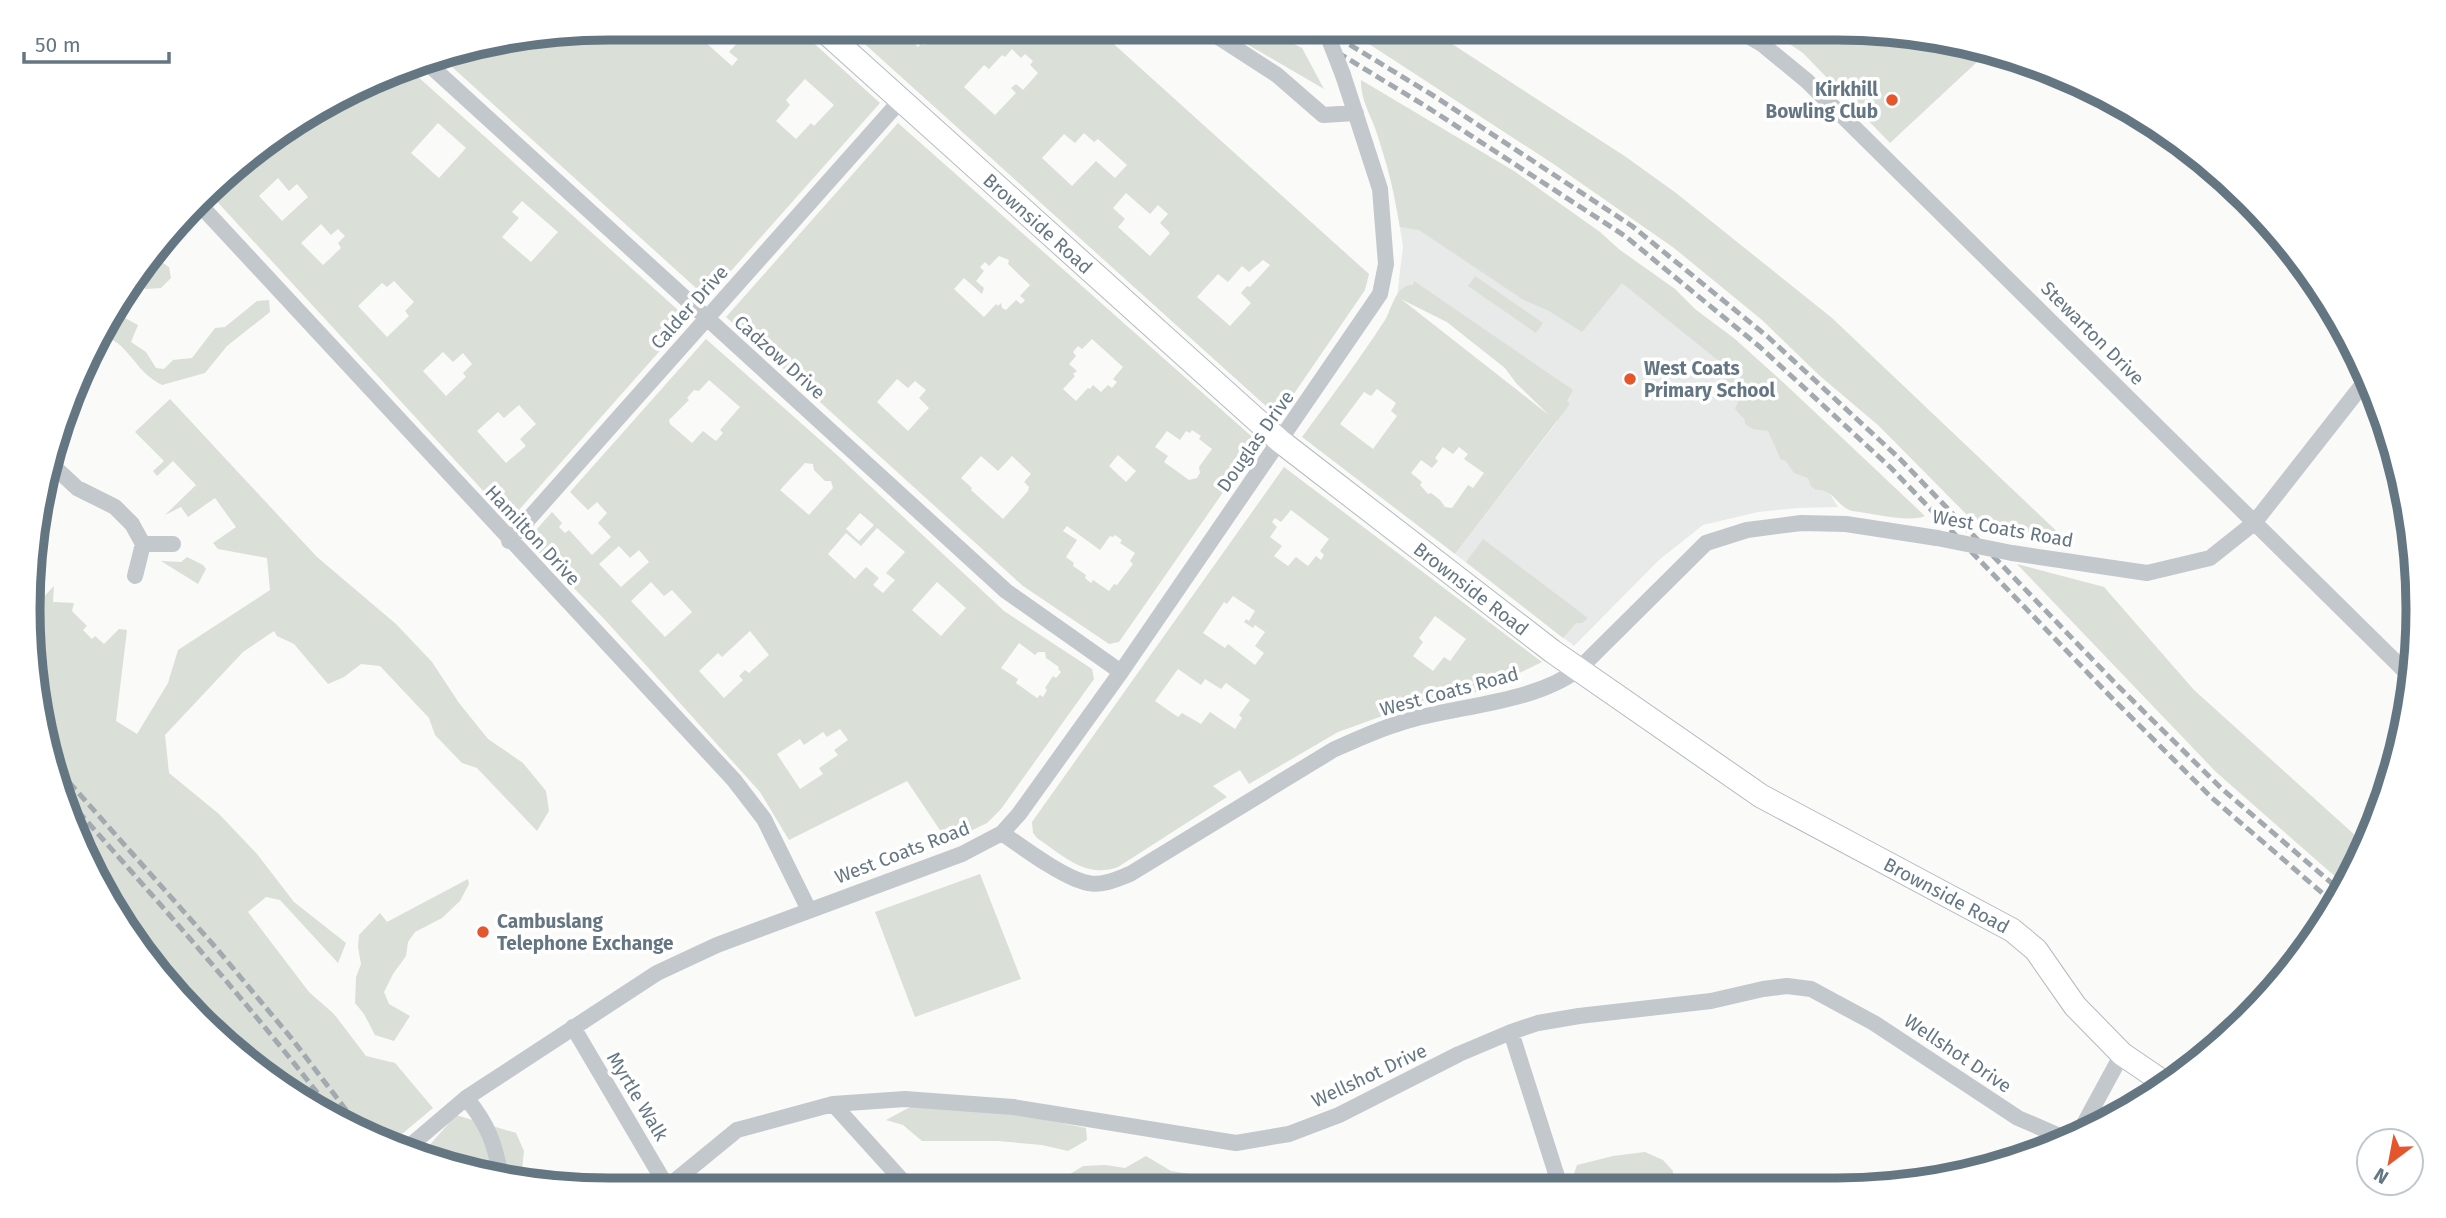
<svg xmlns="http://www.w3.org/2000/svg" width="2446" height="1218" viewBox="0 0 2446 1218" font-family="'Fira Sans',sans-serif">
  <style>
    .built { fill: #e8e9e9 }
    .green { fill: #dadfd7; fill-rule: evenodd }
    .lines { fill: none; stroke-linecap: round; stroke-linejoin: round }
    .secondary-casing { stroke: #b3babf; stroke-width: 25 }
    .street { stroke: #c3c8cc; stroke-width: 16 }
    .secondary { stroke: #fff; stroke-width: 23 }
    .rail { stroke: #a2aab0; stroke-width: 5; stroke-dasharray: 10 5; stroke-linecap: butt }
    .street-bridge { stroke: #c3c8cc; stroke-width: 16 }
    .poi-dot { fill: #e4572e; stroke: #fff; stroke-width: 2.5 }
    .labels { text-anchor: middle; stroke-width: 7; stroke-linejoin: round; paint-order: stroke }
    .poi-label { font-size: 19px; font-weight: bold; fill: #657683; stroke: #fff; text-anchor: start }
    .street-label { font-size: 19px; fill: #657683; stroke: #fff }
    .rim { fill: none; stroke: #657683; stroke-width: 9 }
  </style>
  <rect width="100%" height="100%" fill="#fafaf8"/>
  <!-- built -->
  <path class="built" d="M 1372,118 L 1637,290 L 1781,414 L 1838,507 L 1798,508 L 1758,512 L 1703,525 L 1659,560 L 1574,646 L 1455,554 L 1557,422 L 1517,384 L 1505,368 L 1447,322 L 1397,297 L 1403,246 L 1401,234 L 1391,179 Z
    M 88,866 L 296,1090 L 198,1020 Z"/>
  <!-- green -->
  <path class="green" d="M 609,28 L 699,28 L 695,33 L 732,66 L 738,59 L 729,52 L 749,30 L 747,28 L 797,28 L 880,103 L 707,298 L 440,56 ZM 805,79 L 834,105 L 814,126 L 811,123 L 796,139 L 776,121 L 790,105 L 786,100 Z
    M 847,28 L 896,28 L 900,35 L 904,34 L 918,47 L 921,44 L 926,45 L 930,41 L 928,36 L 935,28 L 1096,28 L 1340,248 L 1369,274 L 1365,290 L 1278,417 ZM 1012,49 L 1021,58 L 1025,54 L 1033,61 L 1030,65 L 1038,73 L 1023,90 L 1016,84 L 1011,88 L 1016,93 L 995,115 L 964,87 L 984,65 L 989,69 L 1002,55 L 1005,57 ZM 1084,133 L 1094,142 L 1098,139 L 1127,165 L 1115,178 L 1096,161 L 1072,186 L 1042,158 L 1064,134 L 1075,143 ZM 1126,193 L 1150,214 L 1158,205 L 1168,214 L 1160,223 L 1170,233 L 1150,256 L 1118,227 L 1125,219 L 1113,208 ZM 1263,260 L 1270,265 L 1250,287 L 1247,286 L 1241,293 L 1251,303 L 1230,326 L 1197,297 L 1218,274 L 1228,282 L 1242,266 L 1249,272 Z
    M 1221,29 L 1264,29 L 1302,48 L 1324,89 Z
    M 1346,29 L 1429,29 L 1626,157 L 1676,193 L 1832,318 L 2067,541 L 1970,518 L 1879,426 L 1820,376 L 1762,320 L 1674,248 L 1555,165 Z
    M 1767,29 L 1875,29 L 1991,49 L 1890,143 L 1803,53 Z
    M 407,67 L 688,319 L 510,520 L 211,195 L 255,148 L 353,96 L 361,98 L 363,90 ZM 438,123 L 466,148 L 439,178 L 411,153 ZM 278,178 L 289,191 L 297,184 L 308,197 L 282,221 L 259,196 ZM 522,201 L 558,232 L 531,262 L 502,237 L 519,218 L 512,212 ZM 321,224 L 331,235 L 338,229 L 345,236 L 338,243 L 341,248 L 323,265 L 301,243 ZM 394,281 L 414,302 L 405,311 L 409,316 L 387,337 L 358,306 L 382,283 L 387,287 ZM 443,352 L 453,362 L 463,353 L 472,364 L 463,373 L 466,377 L 446,396 L 423,371 ZM 519,405 L 536,424 L 520,439 L 526,446 L 506,463 L 477,431 L 498,412 L 504,418 Z
    M 1361,80 L 1514,171 L 1600,232 L 1620,250 L 1675,289 L 1695,309 L 1735,339 L 1785,384 L 1925,516 C 1909,523 1871,513 1852,511 C 1837,507 1833,488 1816,490 L 1811,486 L 1808,478 L 1794,473 L 1785,460 L 1781,460 L 1768,431 L 1753,429 L 1745,424 L 1745,420 L 1735,409 L 1740,396 L 1724,377 L 1720,362 L 1622,283 L 1582,332 L 1549,311 L 1522,299 L 1419,230 L 1400,227 C 1395,196 1388,167 1378,136 C 1372,117 1360,100 1361,80 Z
    M 898,123 L 1258,442 L 1119,642 L 1109,644 L 1023,586 L 726,317 ZM 999,256 L 1009,260 L 1008,264 L 1030,285 L 1020,296 L 1025,300 L 1021,304 L 1016,300 L 1006,310 L 1002,308 L 1001,303 L 998,306 L 996,304 L 984,317 L 954,289 L 964,278 L 982,294 L 984,288 L 976,281 L 984,271 L 980,267 L 985,262 L 989,266 ZM 1092,339 L 1123,367 L 1113,379 L 1117,382 L 1112,388 L 1108,385 L 1101,392 L 1093,385 L 1090,389 L 1088,388 L 1076,401 L 1063,389 L 1075,376 L 1073,374 L 1077,371 L 1069,364 L 1076,356 L 1073,352 L 1078,346 L 1082,349 ZM 897,379 L 908,388 L 915,381 L 926,390 L 919,398 L 929,408 L 908,431 L 877,402 ZM 1167,431 L 1180,440 L 1186,431 L 1190,433 L 1192,430 L 1201,436 L 1199,439 L 1212,449 L 1199,467 L 1200,473 L 1197,478 L 1189,480 L 1164,462 L 1168,456 L 1155,447 ZM 1118,455 L 1136,471 L 1126,482 L 1109,466 ZM 981,456 L 998,471 L 1012,456 L 1031,474 L 1024,482 L 1029,487 L 1028,491 L 1003,519 L 971,490 L 972,488 L 961,478 ZM 1067,526 L 1100,550 L 1110,536 L 1113,537 L 1115,535 L 1122,540 L 1120,543 L 1135,553 L 1130,561 L 1133,564 L 1117,585 L 1114,584 L 1109,591 L 1093,580 L 1091,583 L 1085,578 L 1086,575 L 1073,566 L 1074,563 L 1066,557 L 1077,540 L 1063,531 Z
    M 160,261 L 169,267 L 171,278 L 161,288 L 146,289 L 130,283 L 128,290 L 120,296 L 126,287 L 141,270 L 148,269 Z
    M 1475,276 L 1543,323 L 1536,333 L 1468,286 Z
    M 1414,281 L 1573,390 L 1567,401 L 1570,404 L 1455,554 L 1302,437 C 1330,399 1359,360 1385,320 C 1392,308 1396,284 1413,285 ZM 1401,299 L 1447,322 L 1505,368 L 1517,384 L 1549,415 ZM 1377,389 L 1396,403 L 1391,411 L 1397,416 L 1373,449 L 1340,424 L 1364,392 L 1371,396 ZM 1443,447 L 1453,454 L 1459,447 L 1468,454 L 1464,459 L 1484,473 L 1473,488 L 1468,485 L 1452,508 L 1445,507 L 1440,500 L 1431,493 L 1428,494 L 1420,485 L 1422,482 L 1411,473 L 1421,460 L 1432,468 L 1438,461 L 1435,458 Z
    M 269,300 L 270,312 L 227,346 L 205,373 L 162,385 C 142,374 139,365 124,349 C 118,342 109,339 102,331 L 108,320 L 112,322 L 125,318 L 138,325 L 131,342 L 146,352 L 156,368 L 164,369 L 173,360 L 192,358 L 215,328 L 225,327 L 257,301 Z
    M 706,339 L 837,455 L 1004,611 L 1092,669 L 1094,679 L 1001,809 L 987,823 L 948,842 L 907,781 L 789,840 L 760,792 L 607,622 L 527,540 L 552,512 L 562,523 L 559,527 L 565,533 L 569,530 L 592,555 L 611,537 L 598,523 L 607,513 L 597,502 L 588,510 L 570,492 ZM 709,380 L 740,407 L 720,430 L 723,433 L 716,441 L 703,431 L 692,443 L 670,424 L 669,420 L 689,400 L 687,398 L 694,390 L 699,391 ZM 805,463 L 813,464 L 814,470 L 825,481 L 831,481 L 833,488 L 809,515 L 780,490 ZM 860,513 L 874,525 L 859,541 L 846,529 ZM 877,528 L 905,552 L 886,573 L 895,580 L 883,593 L 873,585 L 879,578 L 866,567 L 855,579 L 828,554 L 846,533 L 861,546 ZM 619,546 L 630,558 L 639,550 L 649,562 L 621,587 L 599,564 ZM 651,582 L 664,596 L 672,590 L 692,612 L 665,637 L 631,601 ZM 937,582 L 966,608 L 941,636 L 912,610 ZM 750,631 L 769,655 L 749,673 L 745,670 L 739,676 L 743,680 L 724,698 L 699,671 L 718,653 L 722,657 ZM 1019,643 L 1035,655 L 1038,652 L 1045,652 L 1046,658 L 1059,667 L 1058,669 L 1061,672 L 1056,678 L 1053,676 L 1045,688 L 1047,690 L 1043,697 L 1040,695 L 1037,698 L 1016,683 L 1018,679 L 1001,668 ZM 840,729 L 848,740 L 834,750 L 838,755 L 819,768 L 823,774 L 800,789 L 777,754 L 800,739 L 804,745 L 823,732 L 827,737 Z
    M 170,399 L 317,557 L 396,624 L 432,662 L 459,703 L 488,739 L 523,763 L 546,791 L 549,811 L 537,831 L 477,768 L 462,763 L 435,735 L 429,718 L 380,666 L 361,664 L 344,677 L 328,684 L 294,644 L 277,636 L 274,631 L 243,652 L 165,735 L 169,773 L 219,814 L 257,854 L 294,902 L 346,943 L 338,963 L 280,900 L 266,897 L 248,912 L 309,992 L 334,1014 L 366,1056 L 395,1063 L 433,1108 L 390,1144 L 352,1130 L 243,1052 L 152,943 L 134,930 L 88,866 L 33,684 L 36,605 L 54,586 L 53,602 L 74,603 L 72,611 L 87,626 L 83,630 L 92,639 L 95,636 L 104,644 L 119,629 L 127,630 L 116,721 L 137,734 L 168,683 L 178,650 L 270,590 L 267,558 L 218,549 L 213,543 L 236,527 L 215,498 L 188,517 L 181,507 L 165,515 L 196,485 L 173,461 L 157,476 L 153,471 L 164,461 L 135,432 Z
    M 1284,467 L 1542,662 L 1485,690 L 1388,714 L 1338,732 L 1249,784 L 1240,770 L 1213,786 L 1227,797 L 1118,867 C 1086,879 1062,855 1037,838 L 1033,833 L 1032,822 ZM 1291,510 L 1329,539 L 1320,551 L 1324,555 L 1321,560 L 1316,556 L 1308,566 L 1296,557 L 1288,566 L 1274,556 L 1282,546 L 1270,537 L 1277,527 L 1272,522 L 1275,518 L 1281,522 ZM 1233,596 L 1255,611 L 1249,621 L 1246,619 L 1244,622 L 1253,628 L 1255,625 L 1265,632 L 1255,646 L 1264,653 L 1255,665 L 1228,644 L 1225,648 L 1203,633 L 1224,602 L 1227,604 ZM 1435,616 L 1466,639 L 1450,661 L 1444,657 L 1433,671 L 1413,656 L 1423,642 L 1419,638 ZM 1178,669 L 1201,685 L 1205,679 L 1221,689 L 1226,683 L 1250,700 L 1239,715 L 1242,718 L 1235,729 L 1210,712 L 1201,724 L 1182,713 L 1178,717 L 1155,701 Z
    M 1483,539 L 1588,618 L 1582,623 L 1576,623 L 1563,638 L 1466,562 Z
    M 187,557 L 203,565 L 206,569 L 198,584 L 161,561 L 181,562 Z
    M 2017,564 L 2104,587 L 2194,690 L 2366,845 L 2358,866 L 2346,886 L 2216,772 Z
    M 980,874 L 1021,979 L 915,1017 L 875,912 Z
    M 468,879 L 469,884 L 460,901 L 442,918 L 415,932 L 408,942 L 406,956 L 393,974 L 384,992 L 389,1004 L 410,1016 L 394,1041 L 375,1035 L 364,1014 L 355,1003 L 356,977 L 361,964 L 358,947 L 359,935 L 380,913 L 387,922 Z
    M 912,1106 L 1022,1115 L 1086,1128 L 1087,1140 L 1068,1151 L 1042,1145 L 998,1141 L 922,1141 L 903,1125 L 886,1120 Z
    M 456,1115 L 516,1133 L 524,1151 L 521,1181 L 459,1170 L 420,1156 Z
    M 1645,1152 L 1663,1160 L 1673,1171 L 1672,1186 L 1573,1186 L 1572,1180 L 1577,1165 L 1613,1156 Z
    M 1146,1156 L 1171,1171 L 1190,1174 L 1202,1187 L 1056,1187 L 1061,1180 L 1083,1166 L 1106,1165 L 1125,1168 Z"/>
  <g class="lines">
    <!-- secondary casing -->
    <g class="secondary-casing">
      <g id="secondary">
        <path id="s1" d="M 821,28 L 1280,441 L 1552,651 L 1761,796 L 2012,930 L 2036,950 L 2075,1006 L 2122,1054 L 2166,1084"/>
      </g>
    </g>
    <!-- street -->
    <path class="street" d="M 1206,29 L 1277,75 L 1323,115 L 1356,113
      M 1736,29 L 1762,44 L 1807,81 L 2412,678
      M 423,59 L 1006,591 L 1121,672
      M 201,206 L 734,780 L 764,819 L 809,910
      M 49,462 L 77,488 L 115,507 L 132,524 L 143,544 L 135,576
      M 509,541 L 900,101
      M 143,544 L 173,544
      M 2012,553 L 2147,573 L 2210,558 L 2254,523 L 2367,379
      M 1002,833 C 1022,847 1065,879 1088,883 C 1103,886 1117,879 1130,874 L 1333,750 C 1355,740 1379,729 1403,722 C 1458,705 1532,704 1579,669 L 1706,543 L 1747,530 L 1801,523 L 1846,524 L 1937,538
      M 573,1027 L 666,1185
      M 1511,1032 L 1560,1186
      M 466,1098 C 488,1124 495,1144 501,1177
      M 833,1104 L 909,1188
      M 2078,1135 L 2122,1054
      M 405,1150 L 466,1098 L 657,973 L 717,945 L 962,854 L 1002,833 L 1019,814 L 1121,672 L 1380,294 L 1386,264 L 1380,189 L 1343,75
      M 665,1189 L 737,1130 L 833,1104 L 905,1099 L 1013,1107 L 1236,1143 L 1289,1134 L 1339,1115 L 1459,1054 L 1511,1032 L 1538,1023 L 1579,1016 L 1711,1001 L 1763,989 L 1787,986 L 1811,989 L 1874,1023 L 2018,1118 L 2069,1140"/>
    <!-- secondary -->
    <use href="#secondary" class="secondary"/>
    <!-- rail -->
    <path class="rail" d="M 1299,29 L 1427,107 L 1625,236 L 1760,347 L 1891,468 L 2109,695 L 2212,798 L 2335,904
      M 1324,29 L 1434,96 L 1632,226 L 1768,337 L 1900,459 L 2118,686 L 2221,788 L 2342,892
      M 59,771 L 217,949 L 292,1039 L 365,1135
      M 68,800 C 161,905 254,1009 339,1121"/>
    <!-- street-bridge -->
    <path class="street-bridge" d="M 1325,29 L 1343,75
      M 1937,538 L 2012,553"/>
  </g>
  <!-- markers -->
  <g class="poi-dot">
    <circle cx="1892" cy="100" r="7"/>
    <circle cx="1630" cy="379" r="7"/>
    <circle cx="483" cy="932" r="7"/>
  </g>
  <g class="labels">
    <!-- poi labels -->
    <g class="poi-label">
      <text x="1878" y="96" text-anchor="end">Kirkhill<tspan x="1878" dy="22">Bowling Club</tspan></text>
      <text x="1644" y="375">West Coats<tspan x="1644" dy="22">Primary School</tspan></text>
      <text x="497" y="928">Cambuslang<tspan x="497" dy="22">Telephone Exchange</tspan></text>
    </g>
    <!-- street labels -->
    <g class="street-label">
      <text dy="7" stroke="none"><textPath href="#s1" startOffset="292">Brownside Road</textPath></text>
      <text transform="translate(689 307) rotate(-48)" y="7">Calder Drive</text>
      <text transform="translate(2093 333) rotate(45)" y="7">Stewarton Drive</text>
      <text transform="translate(780 357) rotate(42)" y="7">Cadzow Drive</text>
      <text transform="translate(1255 441) rotate(-55)" y="7">Douglas Drive</text>
      <text transform="translate(2003 528) rotate(10)" y="7">West Coats Road</text>
      <text transform="translate(533 535) rotate(47)" y="7">Hamilton Drive</text>
      <text dy="7" stroke="none"><textPath href="#s1" startOffset="859">Brownside Road</textPath></text>
      <text transform="translate(1449 691) rotate(-15)" y="7">West Coats Road</text>
      <text transform="translate(902 852) rotate(-21)" y="7">West Coats Road</text>
      <text dy="7" stroke="none"><textPath href="#s1" startOffset="1426">Brownside Road</textPath></text>
      <text transform="translate(1958 1053) rotate(34)" y="7">Wellshot Drive</text>
      <text transform="translate(1369 1075) rotate(-25)" y="7">Wellshot Drive</text>
      <text transform="translate(638 1096) rotate(59)" y="7">Myrtle Walk</text>
    </g>
  </g>
  <!-- crop -->
  <path d="M0 0H2446V1218H0ZM609 40H1837A569 569 0 0 1 2406 609V609A569 569 0 0 1 1837 1178H609A569 569 0 0 1 40 609V609A569 569 0 0 1 609 40Z" fill="#fff" fill-rule="evenodd"/>
  <path class="rim" d="M609 40H1837A569 569 0 0 1 2406 609V609A569 569 0 0 1 1837 1178H609A569 569 0 0 1 40 609V609A569 569 0 0 1 609 40Z"/>
  <!-- north arrow -->
  <g transform="translate(2390 1162) rotate(212)"><circle r="33" fill="#ffffff" stroke="#c1c8cd" stroke-width="2"/>
  <path d="M0-5L12 26L0 18L-12 26Z" fill="#e4572e"/>
  <text y="-10" font-size="19" font-weight="bold" text-anchor="middle" fill="#657683">N</text>
  </g>
  <!-- scale -->
  <path d="M24 52v10h145v-10" fill="none" stroke="#657683" stroke-width="3.5"/>
  <text x="35" y="52" font-size="21" fill="#657683" stroke="#ffffff" stroke-width="5" paint-order="stroke">50 m</text>
</svg>
